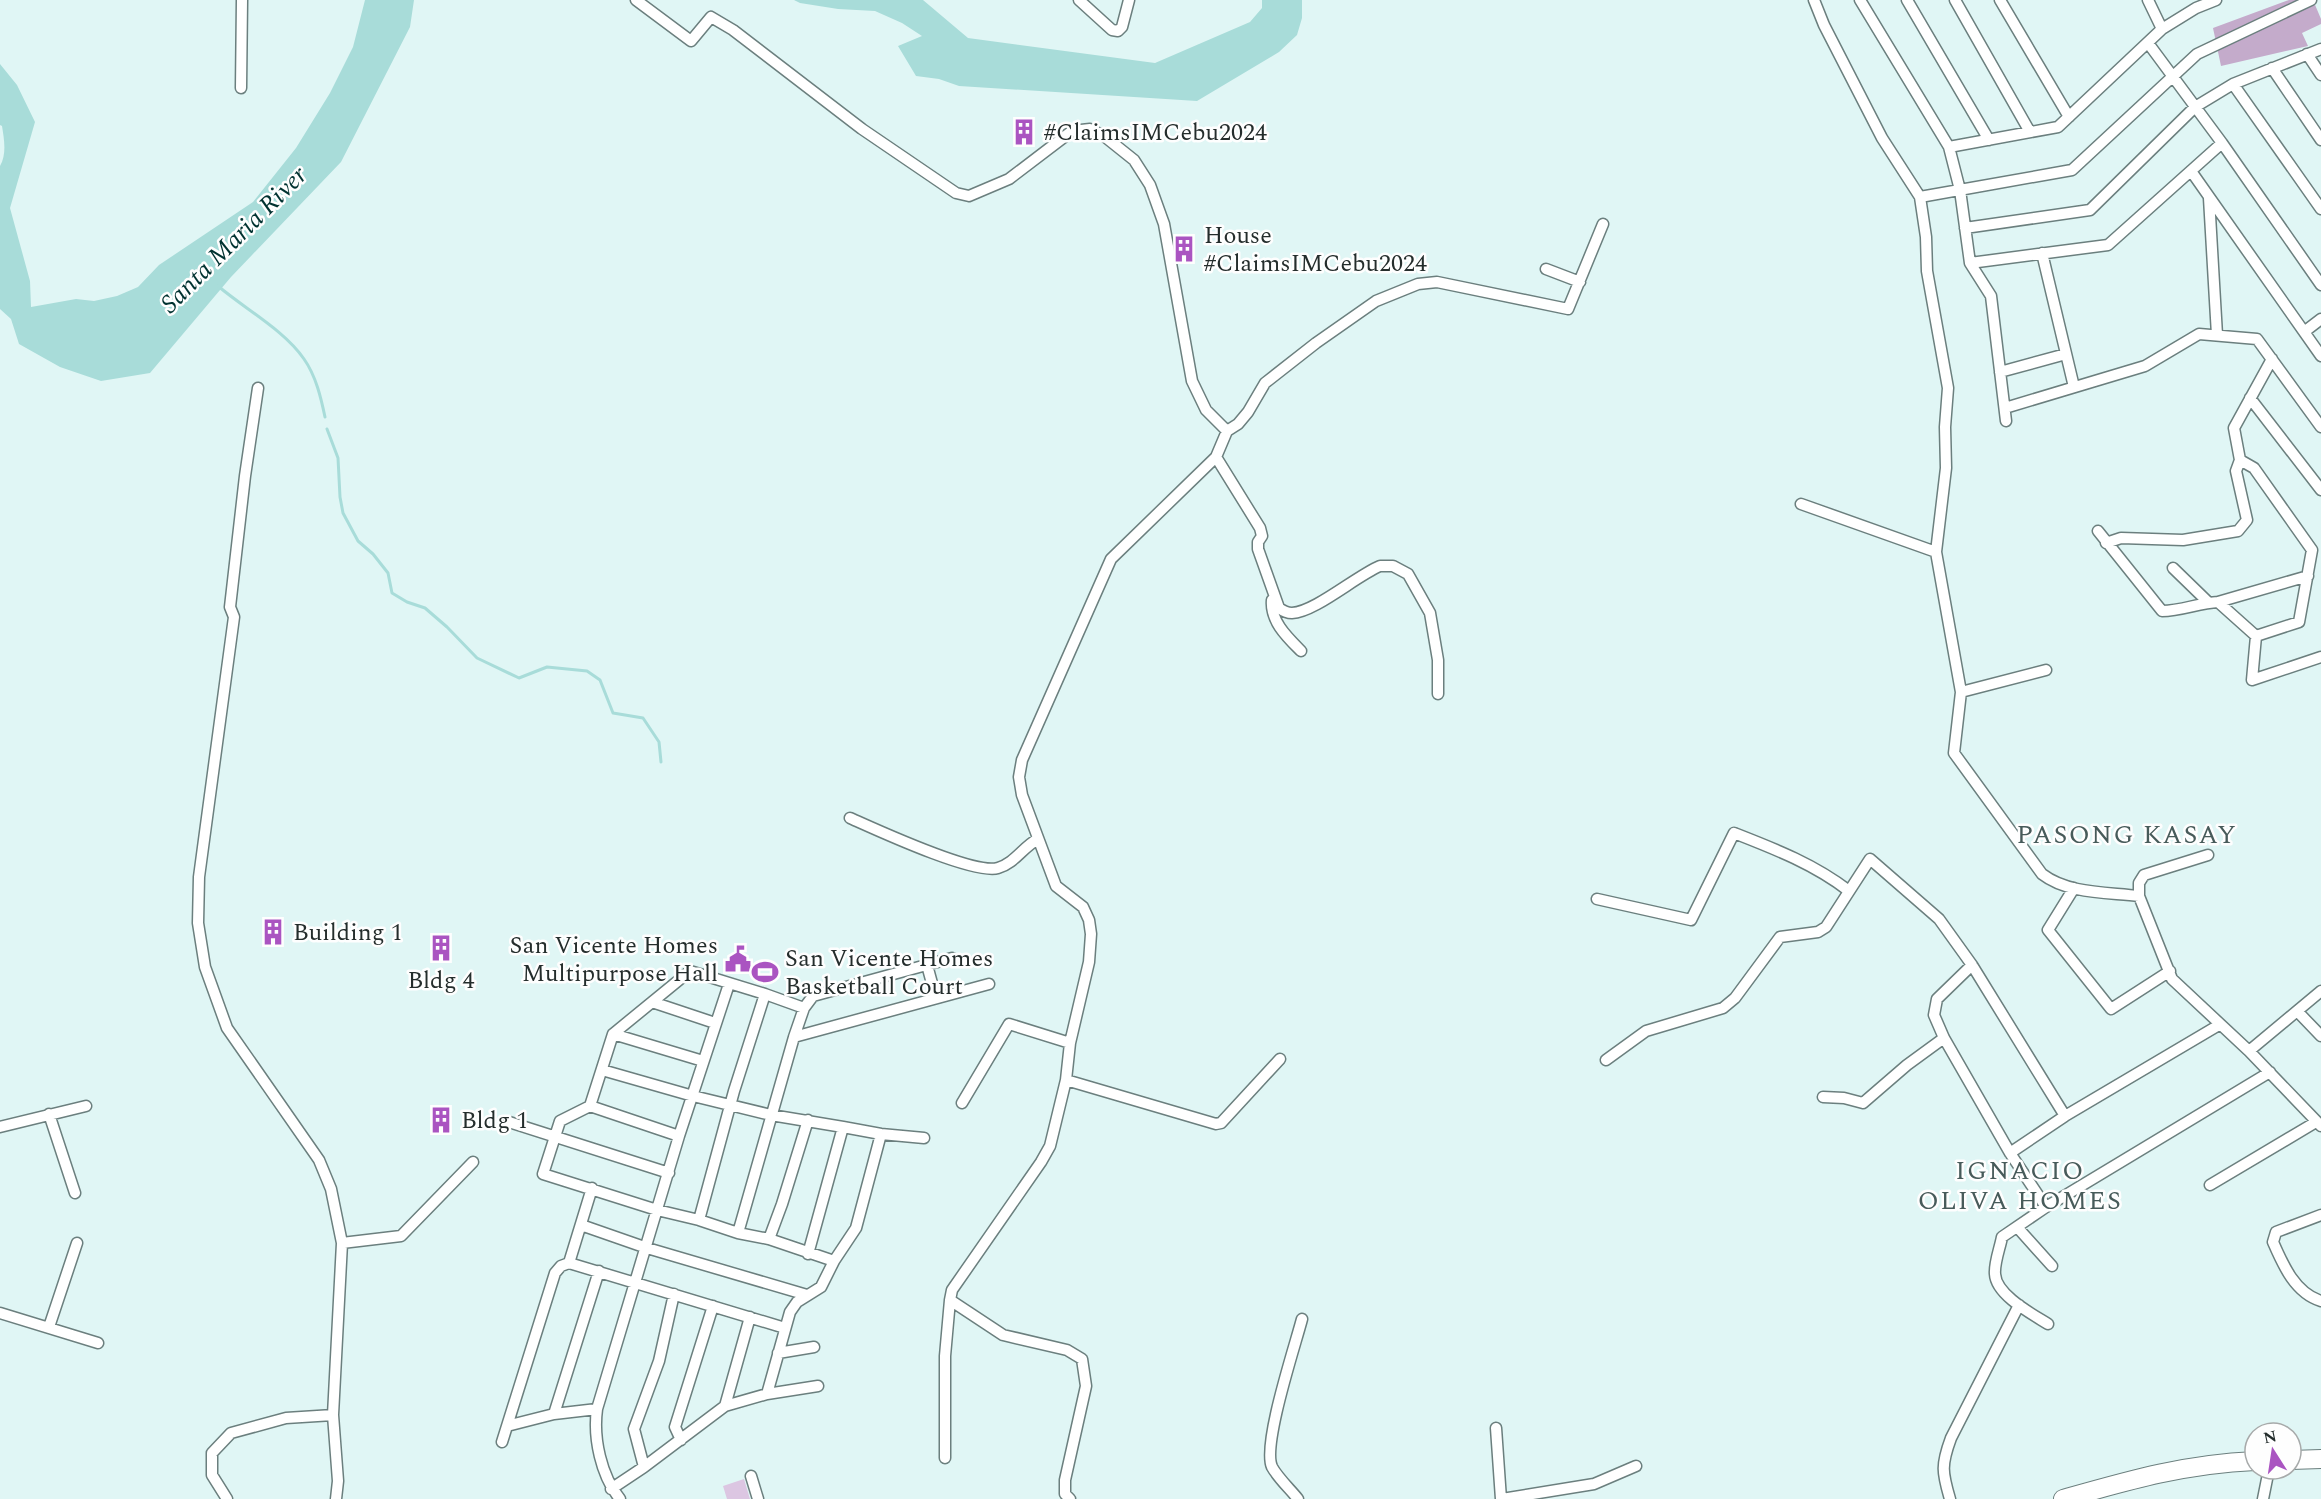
<svg xmlns="http://www.w3.org/2000/svg" width="2321" height="1499" viewBox="0 0 2321 1499" font-family="Spectral,serif">
  <style>
    .green { fill: #dcc6e2 }
    .forest { fill: #c4abcb }
    .water { fill: #a8dcd9 }
    .lines { fill: none; stroke-linecap: round; stroke-linejoin: round }
    .stream { stroke: #a8dcd9; stroke-width: 3 }
    .street-casing { stroke: #6b7f7e; stroke-width: 13 }
    .primary-casing { stroke: #6b7f7e; stroke-width: 20 }
    .street { stroke: #fff; stroke-width: 10 }
    .primary { stroke: #fff; stroke-width: 18 }
    .labels { text-anchor: middle; stroke-width: 5; stroke-linejoin: round; paint-order: stroke }
    .poi-label { font-size: 24px; fill: #242d2c; stroke: #fefefe; text-anchor: start }
    .water-label { font-size: 26px; font-style: italic; fill: #003230; stroke: #fefefe }
    .neighbourhood-label { font-size: 26px; letter-spacing: 1.5px; fill: #475b5a; stroke: #fefefe }
  </style>
  <rect width="100%" height="100%" fill="#e0f6f5"/>
  <!-- green -->
  <path class="green" d="M 744,1479 L 750,1499 L 727,1499 L 723,1486 Z"/>
  <!-- forest -->
  <path class="forest" d="M 2289,0 L 2313,0 L 2321,19 L 2321,24 L 2302,33 L 2308,46 L 2221,66 L 2213,28 Z"/>
  <!-- water -->
  <path class="water" d="M 365,0 L 414,0 L 410,27 L 341,162 L 231,277 L 150,373 L 101,381 L 60,367 L 19,344 L 11,319 L 0,309 L 0,166 C 7,154 4,139 2,126 L 0,125 L 0,64 L 17,85 L 35,122 L 10,208 L 30,281 L 31,307 L 76,299 L 94,301 L 117,296 L 138,287 L 159,265 L 253,202 L 296,148 L 330,93 L 353,47 Z
    M 794,0 L 923,0 L 968,38 L 1155,63 L 1250,22 L 1262,8 L 1262,0 L 1302,0 L 1302,18 L 1297,35 L 1279,52 L 1197,101 L 959,86 L 939,79 L 916,76 L 898,46 L 922,36 L 902,23 L 875,11 L 838,9 L 800,3 Z"/>
  <g class="lines">
    <!-- stream -->
    <path class="stream" d="M 218,286 C 245,309 284,330 304,359 C 316,376 321,398 325,417
      M 327,429 L 338,458 L 340,497 L 343,513 L 358,541 L 373,554 L 388,573 L 392,593 L 407,602 L 425,608 L 447,627 L 477,658 L 519,678 L 547,667 L 587,671 L 600,680 L 613,713 L 643,718 L 659,742 L 661,762"/>
    <!-- street casing -->
    <g class="street-casing">
      <path id="street" d="M 636,0 L 691,41 L 711,17 L 733,30 L 862,129 L 956,193 L 969,196 L 1009,179 L 1072,131 L 1090,129 L 1104,136 L 1134,160 L 1150,185 L 1164,224 L 1192,381 L 1206,410 L 1227,431
        M 1079,0 L 1112,30 L 1118,31 L 1122,27 L 1129,0
        M 1814,0 L 1824,25 L 1882,138 L 1920,197 L 1926,237 L 1927,271 L 1948,388 L 1945,427 L 1946,468 L 1936,552 L 1961,692 L 1954,753 L 2042,874 C 2068,894 2107,892 2139,896 L 2172,979 L 2249,1051 L 2321,1126
        M 1860,0 L 1949,147 L 1960,190 L 1970,263 L 1991,296 L 2006,421
        M 1907,0 L 1989,140
        M 1955,0 L 2030,132
        M 2000,0 L 2069,117
        M 2148,0 L 2162,29
        M 2148,43 L 2222,143 L 2321,285
        M 2307,54 L 2321,75
        M 2272,68 L 2321,140
        M 2233,84 L 2321,209
        M 241,88 L 242,0
        M 1949,147 L 2058,127 L 2162,29 L 2196,8 L 2216,0
        M 2191,171 L 2321,356
        M 1920,197 L 2072,170 L 2197,54 L 2311,0
        M 2209,198 L 2217,335
        M 1965,228 L 2090,210 L 2195,107 L 2233,84 L 2321,49
        M 2042,253 L 2074,387
        M 1970,263 L 2108,245 L 2222,143
        M 1546,269 L 1580,282
        M 2304,332 L 2321,319
        M 2000,372 L 2066,354
        M 258,388 L 245,476 L 230,607 L 234,617 L 199,877 L 198,923 L 205,967 L 227,1028 L 319,1160 L 331,1189 L 342,1243 L 333,1415 L 338,1481 L 336,1499
        M 2250,398 L 2321,490
        M 2005,408 L 2145,366 L 2199,334 L 2257,339 L 2321,427
        M 1216,457 L 1260,528 L 1262,536 L 1258,542 L 1258,549 L 1279,608 C 1283,611 1286,613 1292,613 C 1315,612 1356,576 1380,566 L 1393,566 L 1408,574 L 1430,613 L 1438,660 L 1438,694
        M 2240,460 L 2254,468 L 2312,550 L 2299,622 L 2256,636
        M 1801,504 L 1936,552
        M 2098,531 L 2162,611 C 2181,611 2199,603 2218,602 L 2308,576
        M 2106,543 L 2121,538 L 2183,540 L 2238,531 L 2247,520 L 2236,471 L 2240,460 L 2234,428 L 2272,359
        M 2173,568 L 2208,602
        M 1272,600 C 1270,621 1287,637 1301,651
        M 2218,602 L 2256,636 L 2252,680 L 2321,657
        M 1961,692 L 2046,670
        M 850,818 C 877,830 974,875 998,868 C 1015,863 1023,847 1038,839
        M 2074,888 L 2048,930 L 2111,1009 L 2170,971
        M 2139,896 L 2139,883 L 2144,875 L 2208,855
        M 1597,899 L 1691,920 L 1734,833 C 1775,849 1814,864 1849,891
        M 927,965 L 936,998
        M 1972,965 L 1937,999 L 1934,1015 L 1944,1038 L 2010,1153 L 2046,1207
        M 652,1002 L 715,1023
        M 804,1008 L 813,996 L 952,958
        M 2297,1011 L 2321,1036
        M 613,1034 L 703,1061
        M 794,1037 L 989,984
        M 2249,1051 L 2321,991
        M 1606,1060 L 1646,1031 L 1723,1008 L 1735,998 L 1780,937 L 1818,932 L 1826,927 L 1870,859 L 1939,919 L 1972,965 L 2065,1116
        M 602,1070 L 693,1096 L 771,1115 L 843,1127 L 808,1254
        M 1066,1080 L 1216,1124 L 1221,1123 L 1280,1059
        M 1823,1097 L 1844,1098 L 1863,1103 L 1907,1065 L 1944,1038
        M 962,1103 L 1009,1024 L 1070,1043
        M 590,1106 L 679,1136
        M 49,1114 L 75,1193
        M 509,1122 L 669,1173
        M 0,1127 L 86,1106
        M 843,1127 L 881,1134 L 924,1138
        M 2010,1153 L 2065,1116 L 2219,1025
        M 2210,1185 L 2316,1122
        M 2321,1215 L 2276,1232 L 2273,1242 C 2283,1265 2295,1293 2321,1301
        M 699,1220 L 734,1091 L 765,994
        M 581,1225 L 647,1248 L 807,1295
        M 2017,1227 L 2052,1266
        M 738,1233 L 794,1037 L 804,1008 L 765,994 L 690,971 L 613,1034 L 590,1106 L 560,1121 L 543,1174 L 657,1210 L 699,1220 L 738,1233 L 769,1239 L 834,1261
        M 769,1239 L 782,1204 L 808,1120
        M 342,1243 L 401,1236 L 473,1162
        M 569,1263 L 785,1328
        M 0,1313 L 98,1343
        M 2048,1324 C 2032,1314 1996,1295 1995,1274 C 1994,1263 2000,1248 2002,1237 L 2046,1207 L 2270,1072
        M 49,1327 L 77,1243
        M 778,1353 L 814,1347
        M 767,1394 L 818,1386
        M 725,1406 L 750,1317
        M 554,1414 L 599,1271
        M 507,1426 L 554,1414 L 597,1409
        M 1496,1428 L 1501,1499
        M 681,1440 L 675,1427 L 713,1306
        M 502,1442 L 555,1273 L 561,1266 L 569,1263 L 592,1188
        M 945,1458 L 945,1356 L 950,1300
        M 644,1467 L 634,1429 L 659,1361 L 674,1294
        M 751,1476 L 758,1499
        M 611,1489 L 644,1467 L 725,1406 L 767,1394 L 790,1312 L 797,1302 L 821,1287 L 834,1261 L 856,1228 L 881,1134
        M 227,1499 L 212,1475 L 212,1453 L 231,1433 L 286,1418 L 333,1415
        M 620,1499 C 601,1476 593,1438 597,1409 L 679,1136 L 729,984
        M 1070,1499 L 1065,1494 L 1065,1480 L 1086,1386 L 1082,1359 L 1067,1350 L 1003,1335 L 950,1300 L 952,1290 L 1041,1162 L 1050,1146 L 1066,1080 L 1070,1043 L 1089,962 L 1091,934 L 1089,920 L 1083,907 L 1056,886 L 1022,795 L 1019,777 L 1022,760 L 1111,559 L 1216,457 L 1227,431 L 1238,424 L 1248,412 L 1265,383 L 1316,343 L 1376,301 L 1418,284 L 1437,282 L 1568,309 L 1603,224
        M 1298,1499 C 1290,1489 1278,1478 1272,1467 C 1262,1445 1295,1346 1302,1319
        M 1502,1499 L 1594,1484 L 1636,1466
        M 1950,1499 C 1942,1472 1941,1465 1951,1438 L 2019,1305
        M 2263,1499 L 2269,1469"/>
    </g>
    <!-- primary casing -->
    <g class="primary-casing">
      <path id="primary" d="M 2291,1460 L 2321,1459
        M 2063,1499 C 2130,1480 2185,1464 2255,1461"/>
    </g>
    <!-- street -->
    <use href="#street" class="street"/>
    <!-- primary -->
    <use href="#primary" class="primary"/>
  </g>
  <!-- icons -->
  <defs>
    <g id="building-bare" transform="scale(2.07)"><path d="M-4-6H4V6H1V3H-1V6H-4ZM-2.5-4.3h1.7v1.8h-1.7ZM.8-4.3h1.7v1.8H.8ZM-2.5-1h1.7V.8h-1.7ZM.8-1h1.7V.8H.8Z" fill="#aa54c1" stroke="#fefefe" stroke-width="2.5" paint-order="stroke"/></g>
    <g id="civic-bare" transform="scale(2.07)"><path d="M-.6-6.5H3V-4.5H.6V-3L4-1V1h2V6H-6V1h2V-1L-.6-3ZM-1.2 2.5V6h2.4V2.5Z" fill="#aa54c1" stroke="#fefefe" stroke-width="2.5" paint-order="stroke"/></g>
    <g id="stadium-bare" transform="scale(2.07)"><path d="M0-5a6.5 5 0 1 0 0 10a6.5 5 0 1 0 0-10ZM-3.5-1.8h7v3.6h-7Z" fill="#aa54c1" stroke="#fefefe" stroke-width="2.5" paint-order="stroke"/></g>
  </defs>
  <g fill-rule="evenodd">
    <use href="#building-bare" x="1024" y="132"/>
    <use href="#building-bare" x="1184" y="249"/>
    <use href="#building-bare" x="273" y="932"/>
    <use href="#building-bare" x="441" y="948"/>
    <use href="#civic-bare" x="738" y="959"/>
    <use href="#stadium-bare" x="765" y="972"/>
    <use href="#building-bare" x="441" y="1120"/>
  </g>
  <g class="labels">
    <!-- poi labels -->
    <g class="poi-label">
      <text x="1044" y="140">#ClaimsIMCebu2024</text>
      <text x="1204" y="243">House<tspan x="1204" dy="28">#ClaimsIMCebu2024</tspan></text>
      <text x="293" y="940">Building 1</text>
      <text x="718" y="953" text-anchor="end">San Vicente Homes<tspan x="718" dy="28">Multipurpose Hall</tspan></text>
      <text x="785" y="966">San Vicente Homes<tspan x="785" dy="28">Basketball Court</tspan></text>
      <text x="441" y="988" text-anchor="middle">Bldg 4</text>
      <text x="461" y="1128">Bldg 1</text>
    </g>
    <!-- water labels -->
    <g class="water-label">
      <text transform="translate(233 239) rotate(-45)" y="9">Santa Maria River</text>
    </g>
    <!-- neighbourhood labels -->
    <g class="neighbourhood-label">
      <text x="2127" y="843">PASONG KASAY</text>
      <text x="2020" y="1179">IGNACIO<tspan x="2020" dy="30">OLIVA HOMES</tspan></text>
    </g>
  </g>
  <!-- north arrow -->
  <g transform="translate(2273 1451) rotate(348)"><circle r="28" fill="#fefefe" stroke="#a7aaaa" stroke-width="1.5"/>
  <path d="M0-4.5L10 22L0 15L-10 22Z" fill="#aa54c1"/>
  <text y="-9" font-size="16" font-weight="bold" text-anchor="middle" fill="#242d2c">N</text>
  </g>
</svg>
